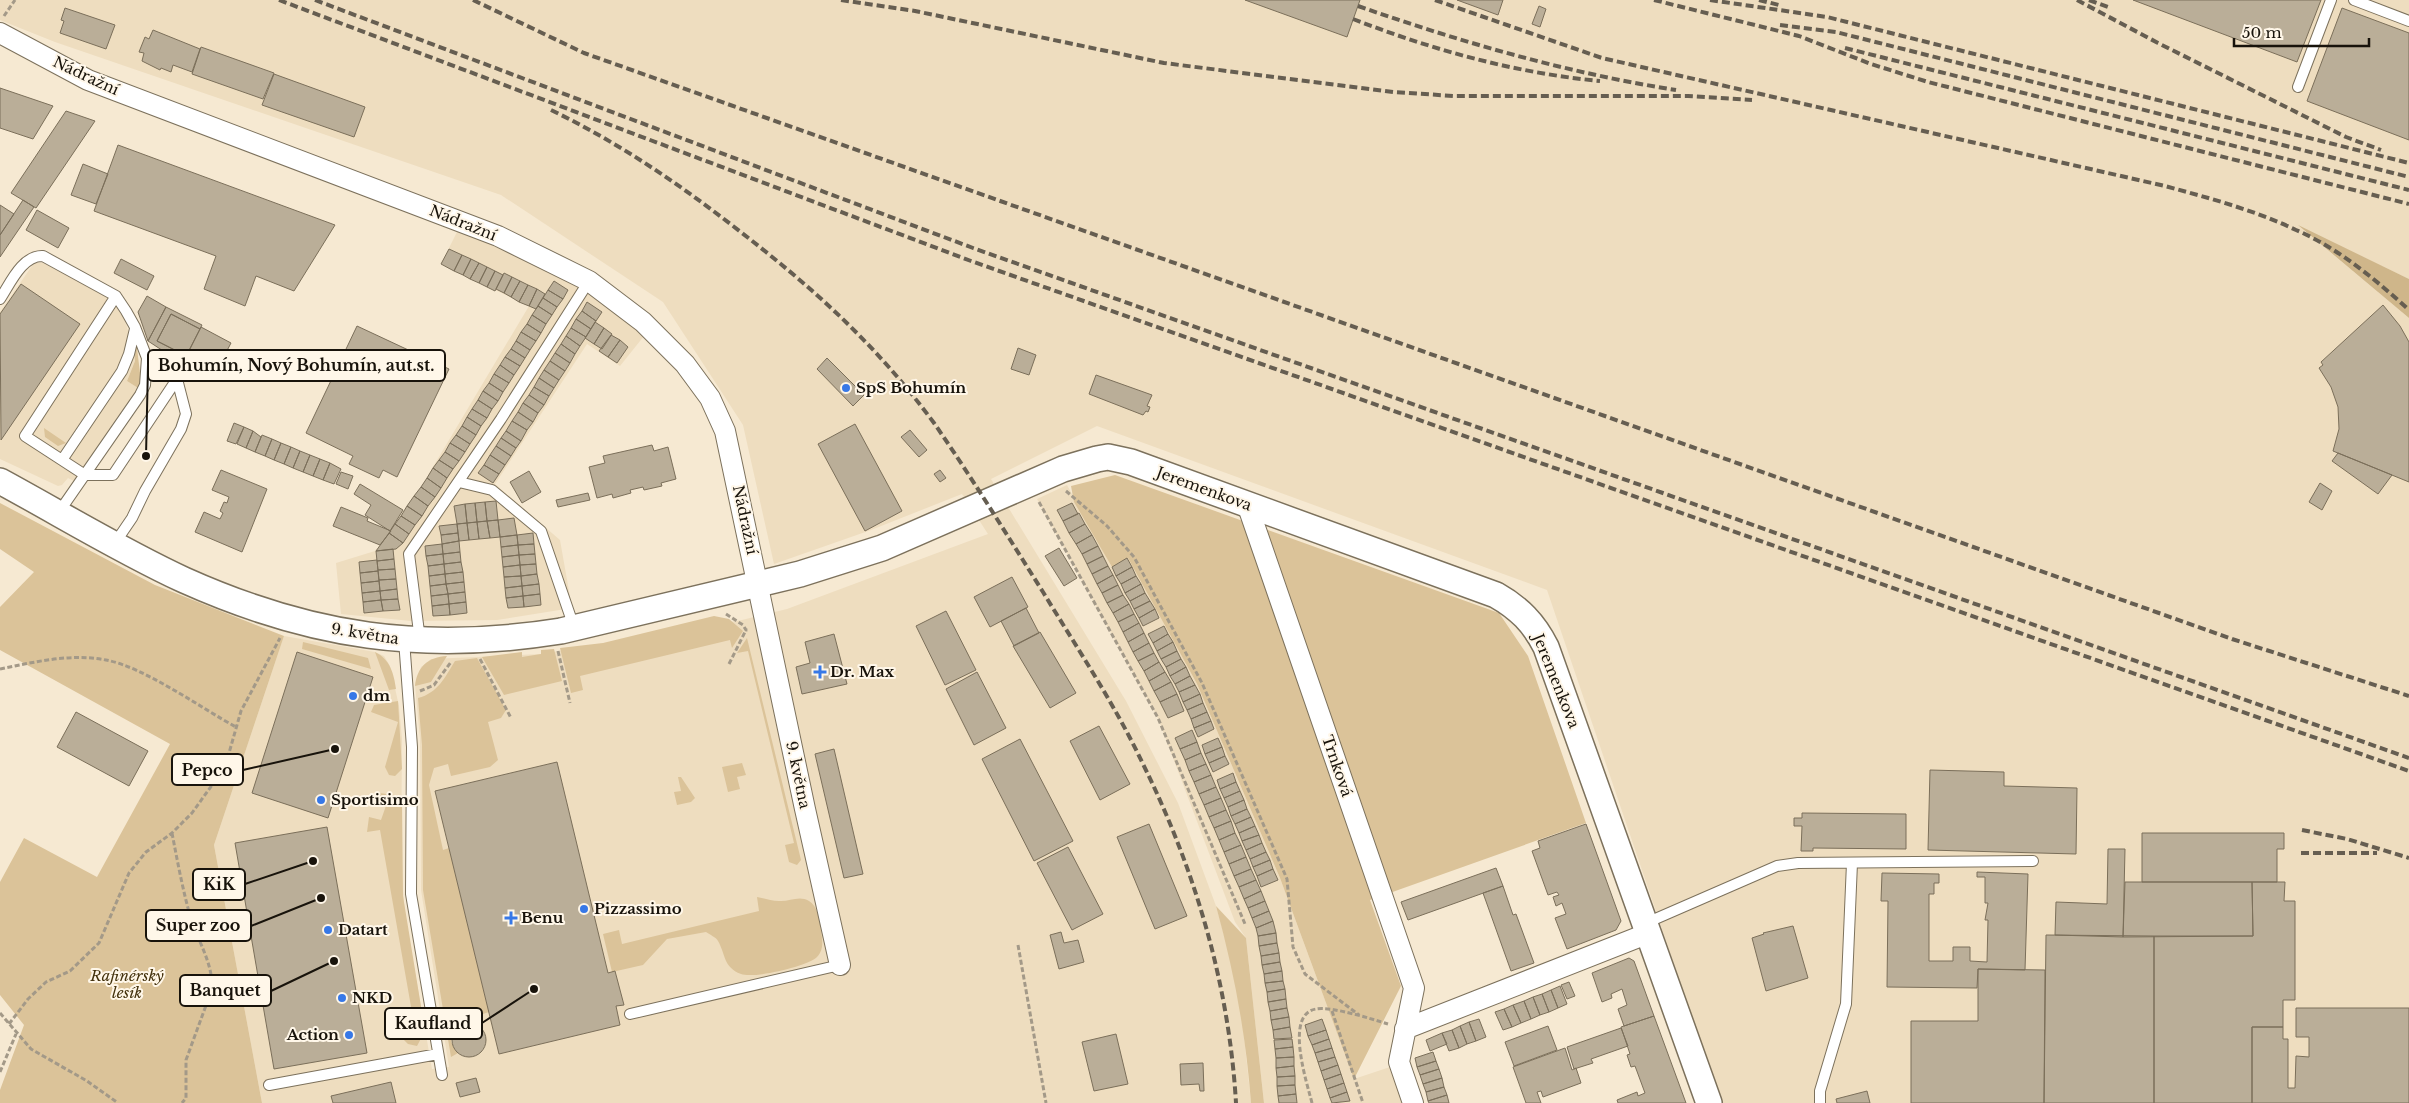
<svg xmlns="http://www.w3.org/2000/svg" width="2409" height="1103" viewBox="0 0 2409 1103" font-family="'Libre Baskerville',serif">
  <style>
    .built { fill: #eeddbf }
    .green { fill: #dbc399 }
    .forest { fill: #cfb68a }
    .building { fill: #baae98; stroke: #7b6f5a }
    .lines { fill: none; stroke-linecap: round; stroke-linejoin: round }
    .service-casing { stroke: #7c715c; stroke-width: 12 }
    .minor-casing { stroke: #7c715c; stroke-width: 22 }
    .tertiary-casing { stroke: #7c715c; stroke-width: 28 }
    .path { stroke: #a39988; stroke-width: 3; stroke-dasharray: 5 2.5; stroke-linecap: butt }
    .service { stroke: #fff; stroke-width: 10 }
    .minor { stroke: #fff; stroke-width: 20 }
    .tertiary { stroke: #fff; stroke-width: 25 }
    .rail { stroke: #665e51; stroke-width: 4; stroke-dasharray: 8 4; stroke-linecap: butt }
    .poi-dot { fill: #3778e7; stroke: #fff7e9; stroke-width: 2 }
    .labels { text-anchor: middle; stroke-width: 4; stroke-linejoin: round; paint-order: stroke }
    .street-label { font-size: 15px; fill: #18130b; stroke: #fff7e9 }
    .poi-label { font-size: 15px; font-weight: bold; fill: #18130b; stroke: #fff7e9; text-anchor: start }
    .park-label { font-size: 15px; font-style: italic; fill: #44320d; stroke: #fff7e9 }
    .leader { fill: none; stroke: #18130b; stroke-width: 2 }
    .callout-dot { fill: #18130b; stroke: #fff7e9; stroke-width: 2 }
    .callout { fill: #fff7e9; stroke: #18130b; stroke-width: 2 }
    .callout-label { font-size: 16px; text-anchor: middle; font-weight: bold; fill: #18130b }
  </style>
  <rect width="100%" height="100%" fill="#f6e9d2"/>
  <!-- built -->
  <path class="built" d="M 0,0 L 2409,0 L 2409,279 L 2300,227 L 2409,318 L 2409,1103 L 1721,1103 L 1547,590 L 1097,426 L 991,479 L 1126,701 L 1178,803 L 1216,906 L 1230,956 L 1241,1007 L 1251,1103 L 262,1103 L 214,845 L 284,636 L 375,652 L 384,656 L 390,666 L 399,706 L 402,739 L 401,867 L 405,915 L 432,1069 L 449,1067 L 421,890 L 420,739 L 415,685 L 421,667 L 431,659 L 541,654 L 742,620 L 787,609 L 988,534 L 962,494 L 871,530 L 774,564 L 743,425 L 663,302 L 501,195 L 55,42 L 0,20 Z
    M 458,230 L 576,283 L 613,307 L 644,336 L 620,366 L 587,344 L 495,484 L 560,540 L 572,608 L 497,620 L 411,621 L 341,614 L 336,563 L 375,551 L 389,533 L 421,487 L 529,306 L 441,264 Z
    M 34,263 L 43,263 L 105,296 L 122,311 L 134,349 L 135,361 L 127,381 L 138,388 L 74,481 L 68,478 L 62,485 L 58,486 L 0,459 L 0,312 Z
    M 1067,485 L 1112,567 L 1128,557 L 1197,684 L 1280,878 L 1354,1079 L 1393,1066 L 1405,1103 L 1264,1103 L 1246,938 L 1235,922 L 1158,718 L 1037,499 Z"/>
  <!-- green -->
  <path class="green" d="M 137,348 L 141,381 L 138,388 L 127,381 L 135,361 L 134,349 Z
    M 44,428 L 66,443 L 58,446 L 45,437 Z
    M 1115,475 L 1499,613 L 1528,656 L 1586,823 L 1370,900 L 1401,986 L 1354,1079 L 1280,878 L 1197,684 L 1128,558 L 1112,567 L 1074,502 L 1071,486 Z
    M 0,503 L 155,585 L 284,636 L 214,845 L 262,1103 L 0,1103 L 0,1090 L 24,1025 L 0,995 L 0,882 L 24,838 L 97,877 L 170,744 L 0,650 L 0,607 L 34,572 L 0,549 Z
    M 714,616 L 729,619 L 743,631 L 732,648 L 730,640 L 580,676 L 583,690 L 571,693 L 560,648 L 603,643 Z
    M 747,638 L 801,860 L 797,865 L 789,862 L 785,845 L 794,843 L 748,651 L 737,653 Z
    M 303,642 L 368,658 L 371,669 L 302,649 Z
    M 554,649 L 562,681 L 504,695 L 482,657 L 522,652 L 522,657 L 541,654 L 541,650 Z
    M 375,652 C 390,659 394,674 396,689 L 389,690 Z
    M 447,656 L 431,682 L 415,686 C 417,667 428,657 447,656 Z
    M 477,658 L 506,710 L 501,718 L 488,722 L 498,760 L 490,767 L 451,776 L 448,764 L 434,768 L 429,785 L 443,850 L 449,848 L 489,1012 L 483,1014 L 482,1029 L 469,1022 C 457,1023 452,1030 451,1042 L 458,1053 L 451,1057 L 423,890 L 422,745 L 418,698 C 438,693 445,677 455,661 Z
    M 398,701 L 402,769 L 395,776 L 389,775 L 385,767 L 398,722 L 371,712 L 374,705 Z
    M 742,763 L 746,775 L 737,777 L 740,789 L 728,792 L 722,767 Z
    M 678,777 L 681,777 L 695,798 L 691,802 L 677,805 L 674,792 L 681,791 Z
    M 379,793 L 395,795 L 402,801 L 403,896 L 425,1031 L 417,1046 L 408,1044 L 402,1038 L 416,1035 L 380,830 L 367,832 L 369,817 L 381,820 L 388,800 L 375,796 Z
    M 757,897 C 764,898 771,901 779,901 C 789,902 799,895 809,901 C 817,906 818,915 820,924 C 821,934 826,948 817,957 C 808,966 754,979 741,974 C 723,967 726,955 718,941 C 716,937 710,935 706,932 L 667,939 L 643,965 L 612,972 L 603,934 L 619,930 L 622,944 L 759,911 Z
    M 1216,906 L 1246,938 L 1264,1103 L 1251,1103 C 1246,1035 1234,971 1216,906 Z"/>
  <!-- forest -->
  <path class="forest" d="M 2298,225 L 2409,279 L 2409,318 Z"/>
  <!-- building -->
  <path class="building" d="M 1245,0 L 1360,0 L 1347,37 Z
    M 1457,0 L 1503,0 L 1498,15 Z
    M 2133,0 L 2321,0 L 2297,62 Z
    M 1539,6 L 1546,9 L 1540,27 L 1532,24 Z
    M 65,8 L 115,25 L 106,49 L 60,33 L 64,21 L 61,20 Z
    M 2342,8 L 2409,33 L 2409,140 L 2307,101 Z
    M 153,30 L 200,49 L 192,72 L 173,65 L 171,72 L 161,68 L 160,70 L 142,61 L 144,53 L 139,52 L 145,37 L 149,39 Z
    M 201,47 L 274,73 L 263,99 L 192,74 Z
    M 274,74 L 365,107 L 354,137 L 262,105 Z
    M 0,88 L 53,106 L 33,139 L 0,128 Z
    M 66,111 L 95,121 L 36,208 L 11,193 Z
    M 118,145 L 335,225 L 294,291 L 256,276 L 245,306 L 204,289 L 216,256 L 94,211 Z
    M 83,164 L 108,174 L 96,204 L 71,195 Z
    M 23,200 L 34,207 L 0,257 L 0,235 Z
    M 0,205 L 14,214 L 0,235 Z
    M 37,210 L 69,228 L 58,248 L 26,230 Z
    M 449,249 L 462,255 L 454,271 L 441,264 Z
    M 462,255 L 471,259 L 463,275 L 454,271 Z
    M 121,259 L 154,276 L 147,290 L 114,273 Z
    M 471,259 L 479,263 L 470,279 L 463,275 Z
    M 479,263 L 487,267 L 479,283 L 470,279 Z
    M 487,267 L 495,271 L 487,287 L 479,283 Z
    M 495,271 L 503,275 L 495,291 L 487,287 Z
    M 504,273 L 512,277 L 504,293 L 496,289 Z
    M 512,277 L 520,281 L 511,297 L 504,293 Z
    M 520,281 L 528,285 L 519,302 L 511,297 Z
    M 554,281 L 568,290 L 563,299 L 548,290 Z
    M 21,284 L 80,324 L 1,440 L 0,314 Z
    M 528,285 L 537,289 L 529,306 L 519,302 Z
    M 537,289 L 545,294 L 536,309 L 529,306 Z
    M 548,290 L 563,299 L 557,307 L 543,298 Z
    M 147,296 L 166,307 L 148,341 L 138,312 Z
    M 543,298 L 557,307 L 552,315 L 538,306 Z
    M 587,302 L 602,312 L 596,321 L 582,311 Z
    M 2383,305 L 2400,326 L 2409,342 L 2409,482 L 2333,451 L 2339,429 L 2338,407 L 2331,387 L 2319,368 L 2323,365 L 2321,362 Z
    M 538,306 L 552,315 L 546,324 L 532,315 Z
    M 166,307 L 202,325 L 200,329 L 171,314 L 157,341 L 181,353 L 177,360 L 148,341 Z
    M 582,311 L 596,321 L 591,329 L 576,319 Z
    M 171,314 L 200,329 L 186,356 L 157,341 Z
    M 532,315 L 546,324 L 541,333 L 527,324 Z
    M 576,319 L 591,329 L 586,337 L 571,328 Z
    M 595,322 L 604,328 L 594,344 L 585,338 Z
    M 527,324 L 541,333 L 536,341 L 521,332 Z
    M 357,326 L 449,369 L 397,477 L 383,470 L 379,478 L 349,464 L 353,456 L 306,433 Z
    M 201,327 L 231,343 L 221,362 L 232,367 L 227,378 L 216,372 L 212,380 L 182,365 Z
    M 571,328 L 586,337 L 580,346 L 566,336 Z
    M 604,328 L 612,334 L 602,349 L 594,344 Z
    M 521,332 L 536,341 L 530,350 L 516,341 Z
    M 611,335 L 620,340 L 608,357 L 599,351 Z
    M 566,336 L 580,346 L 575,354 L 561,344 Z
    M 620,340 L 628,347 L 617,363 L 608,357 Z
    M 516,341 L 530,350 L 525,358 L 511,349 Z
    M 561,344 L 575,354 L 570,363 L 555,353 Z
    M 1018,348 L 1036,355 L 1029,375 L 1011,369 Z
    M 511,349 L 525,358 L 520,366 L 505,357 Z
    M 555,353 L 570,363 L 565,371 L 550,361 Z
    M 505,357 L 520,366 L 514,375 L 500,365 Z
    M 827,358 L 864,395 L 853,406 L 817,369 Z
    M 550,361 L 565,371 L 559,380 L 544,370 Z
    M 500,365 L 514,375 L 509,383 L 494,374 Z
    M 544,370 L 559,380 L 554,388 L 539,378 Z
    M 494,374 L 509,383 L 503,392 L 489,383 Z
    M 1096,375 L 1152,395 L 1147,406 L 1150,407 L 1148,412 L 1146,411 L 1143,415 L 1089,394 Z
    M 539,378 L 554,388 L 549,396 L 534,387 Z
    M 489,383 L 503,392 L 498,401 L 483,391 Z
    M 534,387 L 549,396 L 544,405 L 529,395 Z
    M 483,391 L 498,401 L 492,409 L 478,400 Z
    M 529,395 L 544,405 L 538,413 L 523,403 Z
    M 478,400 L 492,409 L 487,418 L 472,409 Z
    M 523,403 L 538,413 L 533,422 L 518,412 Z
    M 472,409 L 487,418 L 481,426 L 467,417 Z
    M 518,412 L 533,422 L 527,430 L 512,421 Z
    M 467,417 L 481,426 L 476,435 L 462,426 Z
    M 512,421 L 527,430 L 521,441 L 506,431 Z
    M 234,423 L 244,427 L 236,444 L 227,441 Z
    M 855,424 L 902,511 L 865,531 L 818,444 Z
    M 462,426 L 476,435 L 470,444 L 456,435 Z
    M 244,427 L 253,431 L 246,448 L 237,444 Z
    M 910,430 L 927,450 L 919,457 L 901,437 Z
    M 253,431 L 261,437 L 255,452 L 246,448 Z
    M 506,431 L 521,441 L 516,448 L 501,438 Z
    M 262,435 L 272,439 L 265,456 L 255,452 Z
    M 456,435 L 470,444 L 465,452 L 450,443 Z
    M 501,438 L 516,448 L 511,456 L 496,446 Z
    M 272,439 L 281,443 L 274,460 L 265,456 Z
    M 281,443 L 291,447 L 284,464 L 274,460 Z
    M 450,443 L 465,452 L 459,461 L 445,452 Z
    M 652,445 L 654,451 L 668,447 L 676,479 L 661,483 L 662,486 L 644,490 L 643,487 L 630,490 L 631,493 L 613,498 L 612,494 L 597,498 L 589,467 L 605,463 L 603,456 Z
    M 496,446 L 511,456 L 505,465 L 490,455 Z
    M 291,447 L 300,451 L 293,468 L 284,464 Z
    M 300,451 L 310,455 L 303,472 L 293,468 Z
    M 445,452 L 459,461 L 453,469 L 439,460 Z
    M 2338,453 L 2392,475 L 2378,494 L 2332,461 Z
    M 310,455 L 320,459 L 313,476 L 303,472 Z
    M 490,455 L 505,465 L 499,474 L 484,465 Z
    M 320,459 L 330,463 L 323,480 L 313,476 Z
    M 439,460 L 453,469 L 447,478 L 433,468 Z
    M 330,463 L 341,469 L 334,484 L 323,480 Z
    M 484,465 L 499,474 L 493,483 L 478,473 Z
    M 433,468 L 447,478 L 441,488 L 427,478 Z
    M 221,470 L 267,489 L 242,552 L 195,532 L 204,512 L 220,519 L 223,513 L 220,511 L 224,502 L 227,503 L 229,497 L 212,490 Z
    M 940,470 L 946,478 L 940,482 L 934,474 Z
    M 529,471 L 541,492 L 522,503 L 510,482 Z
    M 341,472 L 353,476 L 348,489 L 336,484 Z
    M 427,478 L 441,488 L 435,497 L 421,487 Z
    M 2320,483 L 2332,491 L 2322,510 L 2309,502 Z
    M 360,484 L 403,510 L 390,531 L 365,515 L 371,505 L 354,494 Z
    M 421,487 L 435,497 L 428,506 L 414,496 Z
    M 588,493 L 590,500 L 558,507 L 556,500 Z
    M 414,496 L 428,506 L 422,516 L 407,506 Z
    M 496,501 L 498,520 L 487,521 L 485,502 Z
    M 485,502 L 487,521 L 477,522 L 475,503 Z
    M 475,503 L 477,522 L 467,523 L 465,504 Z
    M 1072,503 L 1078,514 L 1063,521 L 1057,510 Z
    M 465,504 L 467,523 L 457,524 L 454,506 Z
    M 407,506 L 422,516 L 415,525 L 401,516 Z
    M 341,507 L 368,518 L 367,521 L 391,531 L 380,545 L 333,526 Z
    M 1079,513 L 1085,524 L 1069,533 L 1063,521 Z
    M 401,516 L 415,525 L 409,534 L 395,524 Z
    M 514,518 L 517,535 L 500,537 L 498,520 Z
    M 498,520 L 500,537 L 490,538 L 487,521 Z
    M 487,521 L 490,538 L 479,539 L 477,522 Z
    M 477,522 L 479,539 L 469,540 L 467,523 Z
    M 467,523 L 469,540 L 459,541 L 457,524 Z
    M 395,524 L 409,534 L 403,543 L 389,533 Z
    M 457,524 L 458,533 L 441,535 L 439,526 Z
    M 1085,524 L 1092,535 L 1076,544 L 1069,533 Z
    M 389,533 L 403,543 L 396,549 L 376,551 Z
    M 458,533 L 459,541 L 442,544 L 441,535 Z
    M 533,533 L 534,544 L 518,545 L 517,535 Z
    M 517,535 L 518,545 L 501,547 L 500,537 Z
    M 1092,535 L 1098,546 L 1082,554 L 1076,544 Z
    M 459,541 L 460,552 L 443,554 L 442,544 Z
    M 442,544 L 443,554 L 426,556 L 425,546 Z
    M 534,544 L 535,554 L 519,555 L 518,545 Z
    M 518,545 L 519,555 L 502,557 L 501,547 Z
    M 1098,546 L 1103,556 L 1087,564 L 1082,554 Z
    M 1059,548 L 1077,578 L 1064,586 L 1045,556 Z
    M 393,549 L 394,559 L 377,561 L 376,551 Z
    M 460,552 L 461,562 L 444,564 L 443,554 Z
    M 443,554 L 444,564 L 428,566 L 426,556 Z
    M 535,554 L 536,564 L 520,565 L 519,555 Z
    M 519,555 L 520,565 L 503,567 L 502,557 Z
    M 1103,556 L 1108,566 L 1092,574 L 1087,564 Z
    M 1127,558 L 1132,567 L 1116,576 L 1112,567 Z
    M 394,559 L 395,569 L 378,570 L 377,561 Z
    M 377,560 L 378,571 L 360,573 L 359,562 Z
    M 461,562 L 463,572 L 445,574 L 444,564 Z
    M 444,564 L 445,574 L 429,576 L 428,566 Z
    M 536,564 L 537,574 L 521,576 L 520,565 Z
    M 520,565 L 521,576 L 504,577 L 503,567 Z
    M 1108,566 L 1113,575 L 1097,584 L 1092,574 Z
    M 1132,567 L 1136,576 L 1121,584 L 1116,576 Z
    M 395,569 L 396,579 L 379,580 L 378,570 Z
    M 378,571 L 379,581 L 361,583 L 360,573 Z
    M 463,572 L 464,582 L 446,584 L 445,574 Z
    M 445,574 L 446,584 L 430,586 L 429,576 Z
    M 537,574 L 539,584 L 522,586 L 521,576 Z
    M 1113,575 L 1118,585 L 1102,593 L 1097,584 Z
    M 521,576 L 522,586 L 505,588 L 504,577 Z
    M 1136,576 L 1141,584 L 1125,593 L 1121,584 Z
    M 1012,577 L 1028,607 L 990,627 L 974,597 Z
    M 396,579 L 397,589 L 380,591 L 379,580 Z
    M 379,581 L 380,591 L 362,593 L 361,583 Z
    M 464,582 L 465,592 L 448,594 L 446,584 Z
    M 446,584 L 448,594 L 431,596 L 430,586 Z
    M 539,584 L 540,594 L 523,596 L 522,586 Z
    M 1141,584 L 1145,593 L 1130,601 L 1125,593 Z
    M 1118,585 L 1123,595 L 1107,603 L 1102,593 Z
    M 522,586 L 523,596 L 506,598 L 505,588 Z
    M 397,589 L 398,599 L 381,600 L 380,591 Z
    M 380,591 L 381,600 L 363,602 L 362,593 Z
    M 465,592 L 466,602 L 449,604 L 448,594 Z
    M 1145,593 L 1150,601 L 1134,609 L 1130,601 Z
    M 448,594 L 449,604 L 432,606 L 431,596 Z
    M 540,594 L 541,605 L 524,607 L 523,596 Z
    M 1123,595 L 1129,604 L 1113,613 L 1107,603 Z
    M 523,596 L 524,607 L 508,608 L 506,598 Z
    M 398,599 L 400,610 L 383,611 L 381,600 Z
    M 381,600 L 383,611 L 364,613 L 363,602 Z
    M 1150,601 L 1155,609 L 1139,618 L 1134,609 Z
    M 466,602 L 467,613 L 450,615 L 449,604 Z
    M 449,604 L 450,615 L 433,616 L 432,606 Z
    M 1129,604 L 1134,614 L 1118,622 L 1113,613 Z
    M 1026,608 L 1039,633 L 1014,646 L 1001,621 Z
    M 1155,609 L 1159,618 L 1143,626 L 1139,618 Z
    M 946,611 L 976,670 L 945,685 L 916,626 Z
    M 1134,614 L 1139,623 L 1123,632 L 1118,622 Z
    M 1139,623 L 1144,633 L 1128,642 L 1123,632 Z
    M 1164,626 L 1168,634 L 1153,643 L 1148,634 Z
    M 1040,632 L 1076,693 L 1050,708 L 1013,646 Z
    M 1144,633 L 1149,643 L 1133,652 L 1128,642 Z
    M 834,634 L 847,684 L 802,694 L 796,667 L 810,663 L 805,642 Z
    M 1168,634 L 1173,642 L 1157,651 L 1153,643 Z
    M 1173,642 L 1177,651 L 1161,659 L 1157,651 Z
    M 1149,643 L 1154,653 L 1138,661 L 1133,652 Z
    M 1177,651 L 1181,659 L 1166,667 L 1161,659 Z
    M 297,652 L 373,677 L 328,818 L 252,793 Z
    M 1154,653 L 1159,662 L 1144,671 L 1138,661 Z
    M 1181,659 L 1186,667 L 1170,676 L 1166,667 Z
    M 1159,662 L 1165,672 L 1149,681 L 1144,671 Z
    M 1186,667 L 1190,676 L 1175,684 L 1170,676 Z
    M 977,672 L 1006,728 L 974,745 L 946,689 Z
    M 1165,672 L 1171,682 L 1154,691 L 1149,681 Z
    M 1190,676 L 1195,685 L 1179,692 L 1175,684 Z
    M 1171,682 L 1177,694 L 1160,702 L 1154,691 Z
    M 1195,685 L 1200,694 L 1183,702 L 1179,692 Z
    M 1177,694 L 1184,711 L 1168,718 L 1160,702 Z
    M 1200,694 L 1203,703 L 1187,710 L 1183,702 Z
    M 1203,703 L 1207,712 L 1191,719 L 1187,710 Z
    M 76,712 L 148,751 L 129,786 L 57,747 Z
    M 1207,712 L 1211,721 L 1194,728 L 1191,719 Z
    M 1211,721 L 1214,729 L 1198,737 L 1194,728 Z
    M 1099,726 L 1130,784 L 1100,800 L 1070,741 Z
    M 1192,730 L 1197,742 L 1180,749 L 1175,738 Z
    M 1218,738 L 1222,747 L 1205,754 L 1202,745 Z
    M 1020,739 L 1073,841 L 1034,861 L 982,759 Z
    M 1197,742 L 1201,753 L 1185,760 L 1180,749 Z
    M 1222,747 L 1225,756 L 1209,763 L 1205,754 Z
    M 834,749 L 863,874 L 844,878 L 815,754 Z
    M 1201,753 L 1206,764 L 1189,771 L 1185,760 Z
    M 1225,756 L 1229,764 L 1213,772 L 1209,763 Z
    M 557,762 L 608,973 L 615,971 L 624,1005 L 616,1006 L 620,1025 L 499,1054 L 435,791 Z
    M 1206,764 L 1211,775 L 1194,782 L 1189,771 Z
    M 1930,770 L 2004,772 L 2004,786 L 2077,788 L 2076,854 L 1928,850 Z
    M 1233,773 L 1236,782 L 1220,789 L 1217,780 Z
    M 1211,775 L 1216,787 L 1199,794 L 1194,782 Z
    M 1236,782 L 1240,791 L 1224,798 L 1220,789 Z
    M 1216,787 L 1221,798 L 1204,805 L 1199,794 Z
    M 1240,791 L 1244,800 L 1228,807 L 1224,798 Z
    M 1221,798 L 1226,810 L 1209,817 L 1204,805 Z
    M 1244,800 L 1247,809 L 1231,816 L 1228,807 Z
    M 1247,809 L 1251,817 L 1235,824 L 1231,816 Z
    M 1226,810 L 1231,821 L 1214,828 L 1209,817 Z
    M 1802,813 L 1906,814 L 1906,849 L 1813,848 L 1813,851 L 1801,851 L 1802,826 L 1794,826 L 1794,818 L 1802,818 Z
    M 1251,817 L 1255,826 L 1239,833 L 1235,824 Z
    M 1231,821 L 1235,833 L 1219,840 L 1214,828 Z
    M 1149,824 L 1187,916 L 1155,929 L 1117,837 Z
    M 1586,824 L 1621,921 L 1616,930 L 1567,949 L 1555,918 L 1566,914 L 1562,903 L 1556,906 L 1553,897 L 1559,895 L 1557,892 L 1548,895 L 1532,851 L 1540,848 L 1538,841 Z
    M 1255,826 L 1259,835 L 1242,841 L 1239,833 Z
    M 327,827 L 367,1053 L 274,1069 L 235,843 Z
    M 1235,833 L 1241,845 L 1224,852 L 1219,840 Z
    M 2142,833 L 2284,833 L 2284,849 L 2277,849 L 2277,882 L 2142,882 Z
    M 1259,835 L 1262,843 L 1246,850 L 1242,841 Z
    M 1262,843 L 1266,852 L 1250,859 L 1246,850 Z
    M 1241,845 L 1246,857 L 1229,864 L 1224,852 Z
    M 1068,847 L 1103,914 L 1072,930 L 1037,863 Z
    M 2108,849 L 2125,849 L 2123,937 L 2055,935 L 2056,902 L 2107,904 Z
    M 1266,852 L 1270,860 L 1253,867 L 1250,859 Z
    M 1246,857 L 1251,869 L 1234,876 L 1229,864 Z
    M 1270,860 L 1273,869 L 1257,876 L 1253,867 Z
    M 1496,868 L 1503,886 L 1408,920 L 1401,902 Z
    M 1251,869 L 1256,880 L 1239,887 L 1234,876 Z
    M 1273,869 L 1278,880 L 1261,887 L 1257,876 Z
    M 1977,872 L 2028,874 L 2025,970 L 1978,969 L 1977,988 L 1887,987 L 1888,901 L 1881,901 L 1882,873 L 1939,874 L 1939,883 L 1934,883 L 1934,894 L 1929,894 L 1929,961 L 1953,961 L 1953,947 L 1970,947 L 1970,961 L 1987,962 L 1988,920 L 1985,920 L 1988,903 L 1985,903 L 1985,877 L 1977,877 Z
    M 1256,880 L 1261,891 L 1244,899 L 1239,887 Z
    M 2125,882 L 2252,882 L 2253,936 L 2123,937 Z
    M 2252,882 L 2285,882 L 2284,901 L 2295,901 L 2295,1000 L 2283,1000 L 2283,1027 L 2252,1027 L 2252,1103 L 2154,1103 L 2154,936 L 2253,936 Z
    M 1503,886 L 1513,915 L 1516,914 L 1534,963 L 1511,971 L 1483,893 Z
    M 1261,891 L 1265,901 L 1248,908 L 1244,899 Z
    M 1265,901 L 1269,911 L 1252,918 L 1248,908 Z
    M 1269,911 L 1273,921 L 1256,928 L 1252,918 Z
    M 1273,921 L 1276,933 L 1258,936 L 1256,928 Z
    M 1793,926 L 1808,978 L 1766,991 L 1752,938 L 1764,934 L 1763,933 Z
    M 1061,932 L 1064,943 L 1078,940 L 1084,962 L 1059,969 L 1050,935 Z
    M 1276,933 L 1277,943 L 1259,946 L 1258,936 Z
    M 2046,935 L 2154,936 L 2154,1103 L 2044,1103 Z
    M 1277,943 L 1279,953 L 1261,956 L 1259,946 Z
    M 1279,953 L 1280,962 L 1262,965 L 1261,956 Z
    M 1629,958 L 1634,961 L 1654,1016 L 1624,1026 L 1618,1009 L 1627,1005 L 1622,989 L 1611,994 L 1612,998 L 1602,1002 L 1592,973 Z
    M 1280,962 L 1282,971 L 1264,974 L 1262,965 Z
    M 1978,969 L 2045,970 L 2044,1103 L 1911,1103 L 1911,1021 L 1978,1021 Z
    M 1282,971 L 1283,981 L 1265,983 L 1264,974 Z
    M 1283,981 L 1285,989 L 1267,992 L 1265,983 Z
    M 1569,982 L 1575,996 L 1567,999 L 1561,985 Z
    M 1560,986 L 1567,1004 L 1558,1008 L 1551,990 Z
    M 1285,989 L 1286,999 L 1268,1002 L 1267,992 Z
    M 1551,990 L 1558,1008 L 1549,1012 L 1542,994 Z
    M 1542,994 L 1549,1012 L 1540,1015 L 1533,997 Z
    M 1533,997 L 1540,1015 L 1531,1019 L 1524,1001 Z
    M 1286,999 L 1287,1008 L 1270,1011 L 1268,1002 Z
    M 1524,1001 L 1531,1019 L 1521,1023 L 1513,1005 Z
    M 1513,1005 L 1521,1023 L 1512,1027 L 1504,1009 Z
    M 1287,1008 L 1289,1017 L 1271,1020 L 1270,1011 Z
    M 2296,1008 L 2409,1008 L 2409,1103 L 2252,1103 L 2252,1027 L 2283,1027 L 2283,1039 L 2288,1039 L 2288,1088 L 2295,1088 L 2296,1056 L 2309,1057 L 2309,1037 L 2296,1037 Z
    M 1504,1009 L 1512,1027 L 1503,1030 L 1495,1012 Z
    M 1654,1016 L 1686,1103 L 1618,1103 L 1617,1100 L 1637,1092 L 1638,1096 L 1645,1093 L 1635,1066 L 1631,1067 L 1627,1055 L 1630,1054 L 1621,1027 Z
    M 1289,1017 L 1290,1027 L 1273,1030 L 1271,1020 Z
    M 1322,1019 L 1326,1030 L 1308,1036 L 1305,1025 Z
    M 1479,1019 L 1486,1037 L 1476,1041 L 1469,1022 Z
    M 1469,1022 L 1476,1041 L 1467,1044 L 1460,1026 Z
    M452 1040a17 17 0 1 1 34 0a17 17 0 1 1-34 0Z
    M 1460,1026 L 1467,1044 L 1459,1048 L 1452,1030 Z
    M 1548,1026 L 1557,1050 L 1514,1066 L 1505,1042 Z
    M 1290,1027 L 1292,1038 L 1274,1039 L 1273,1030 Z
    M 1621,1028 L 1628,1046 L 1591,1059 L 1593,1063 L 1574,1069 L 1567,1047 Z
    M 1326,1030 L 1329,1039 L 1312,1045 L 1308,1036 Z
    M 1452,1030 L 1459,1048 L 1449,1051 L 1442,1033 Z
    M 1442,1033 L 1447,1044 L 1430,1051 L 1426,1040 Z
    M 1116,1034 L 1128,1084 L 1094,1091 L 1082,1042 Z
    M 1292,1039 L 1293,1047 L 1275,1049 L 1274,1040 Z
    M 1329,1039 L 1332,1048 L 1315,1053 L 1312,1045 Z
    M 1293,1047 L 1294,1057 L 1276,1058 L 1275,1049 Z
    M 1332,1048 L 1335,1057 L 1318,1062 L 1315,1053 Z
    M 1565,1048 L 1572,1070 L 1576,1068 L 1581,1083 L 1543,1097 L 1541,1091 L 1537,1092 L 1541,1103 L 1526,1103 L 1513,1067 Z
    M 1433,1052 L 1436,1061 L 1417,1067 L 1415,1058 Z
    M 1294,1057 L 1294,1066 L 1276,1068 L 1276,1058 Z
    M 1335,1057 L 1338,1065 L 1321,1071 L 1318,1062 Z
    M 1436,1061 L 1439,1069 L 1420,1075 L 1417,1067 Z
    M 1203,1063 L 1204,1091 L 1200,1091 L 1199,1084 L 1181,1085 L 1180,1064 Z
    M 1338,1065 L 1341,1074 L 1324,1080 L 1321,1071 Z
    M 1294,1066 L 1295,1076 L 1277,1077 L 1276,1068 Z
    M 1439,1069 L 1442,1078 L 1423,1084 L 1420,1075 Z
    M 1341,1074 L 1344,1083 L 1327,1089 L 1324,1080 Z
    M 1295,1076 L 1295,1085 L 1277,1086 L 1277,1077 Z
    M 476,1078 L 480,1092 L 460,1097 L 456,1083 Z
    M 1442,1078 L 1444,1087 L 1426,1092 L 1423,1084 Z
    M 391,1082 L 396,1103 L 333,1103 L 331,1096 Z
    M 1344,1083 L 1347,1092 L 1330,1098 L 1327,1089 Z
    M 1295,1085 L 1296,1094 L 1278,1096 L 1277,1086 Z
    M 1444,1087 L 1447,1095 L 1428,1101 L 1426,1092 Z
    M 1867,1091 L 1870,1103 L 1837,1103 L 1836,1099 Z
    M 1347,1092 L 1350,1101 L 1332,1103 L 1330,1098 Z
    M 1296,1094 L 1297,1103 L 1279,1103 L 1278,1096 Z
    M 1447,1095 L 1449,1103 L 1429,1103 L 1428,1101 Z"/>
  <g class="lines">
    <!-- service casing -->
    <g class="service-casing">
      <path id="service" d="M 2354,0 L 2409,21
        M 2298,87 L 2331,0
        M 116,296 L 25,436 L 85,475 L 113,475 L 177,379
        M 0,299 C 10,284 22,255 43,256 L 116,296 L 126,311 L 135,327 L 147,358 L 145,385 L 140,395 L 59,512
        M 62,460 L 122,371 L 129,354 L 135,329
        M 459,482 L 492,490 L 541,531 L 574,627
        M 115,543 L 132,518 L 145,491 L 181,429 L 186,414 L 177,379 L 147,358
        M 404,640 L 412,747 L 411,894 L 442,1075
        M 420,640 L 409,554 L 501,419 L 589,281
        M 1646,923 L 1777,866 L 1798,863 L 2033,861
        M 630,1014 L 840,965
        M 269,1085 L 438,1054
        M 1820,1103 L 1820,1091 L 1846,1004 L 1852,863"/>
    </g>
    <!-- minor casing -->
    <g class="minor-casing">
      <path id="minor" d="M 0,33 L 88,80 L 498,236 L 589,281 L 643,322 L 685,364 L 710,398 L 725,431 L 805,809 L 840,965
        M 1247,504 L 1414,988 L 1399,1062 L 1413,1103
        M 1405,1029 L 1649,933"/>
    </g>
    <!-- tertiary casing -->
    <g class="tertiary-casing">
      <path id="tertiary" d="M 0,481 C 61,514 121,551 184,580 C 311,637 423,653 561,631 L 800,574 L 882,548 L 1063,469 L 1097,459 L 1108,457 L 1131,462 L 1496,595 C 1519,608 1534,623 1546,647 L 1709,1103"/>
    </g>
    <!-- path -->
    <path class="path" d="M 4,16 L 15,0
      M 1066,491 L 1107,526 L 1134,557 L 1202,683 L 1287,879 L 1293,947 L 1305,974 L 1359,1015
      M 1039,502 L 1158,718 L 1245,924
      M 726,614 L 743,625 L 746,630 L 748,630
      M 558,651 L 570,703
      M 480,659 L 511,718
      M 729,664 L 746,630
      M 0,669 C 35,662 71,653 106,660 C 144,667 201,708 236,727
      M 420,691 L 434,685 L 451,662
      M 172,833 C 177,859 182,886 189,912 C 196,939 213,961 212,989 L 186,1060 L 186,1098 L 182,1103
      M 1018,945 L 1046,1103
      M 1332,1011 L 1363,1103
      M 0,1013 L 31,1049 L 87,1081 L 118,1103
      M 9,1024 L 28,999 L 46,982 L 70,971 L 99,943 L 129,873 L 146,852 L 172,833 L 192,813 L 225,767 L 241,711 L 280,638
      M 0,1072 L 16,1034
      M 1312,1103 C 1307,1083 1284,1014 1316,1009 C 1331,1006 1372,1019 1388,1024"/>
    <!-- service -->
    <use href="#service" class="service"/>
    <!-- minor -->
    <use href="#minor" class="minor"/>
    <!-- tertiary -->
    <use href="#tertiary" class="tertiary"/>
    <!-- rail -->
    <path class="rail" d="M 279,0 L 971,261 L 2409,771
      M 315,0 L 973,248 L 2409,758
      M 473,0 L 584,53 L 2232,639 L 2409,696
      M 841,0 L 915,11 L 1164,63 L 1393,92 L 1454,96 L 1688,96 L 1752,100
      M 1435,0 L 1602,58 L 2165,186 C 2209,198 2254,210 2296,230 C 2338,248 2375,279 2409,310
      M 1654,0 L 1799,36 L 1871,64 L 1928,82 L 2409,204
      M 1710,0 L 1827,17 L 2409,163
      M 1759,0 L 1779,5
      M 2077,0 L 2158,43 L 2346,137 L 2381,150
      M 2089,0 L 2108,7
      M 1358,6 C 1461,42 1567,73 1676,90
      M 1353,19 C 1433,50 1515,73 1600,81
      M 1780,25 L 1836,32 L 2409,177
      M 1845,48 L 2409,190
      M 551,110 C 617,142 675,181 733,226 C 812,287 874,342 934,423 C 972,478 1007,535 1043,592 C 1077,648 1114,703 1142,762 C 1195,869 1229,984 1236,1103
      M 2302,830 L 2347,839 L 2409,858
      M 2301,853 L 2377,853"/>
  </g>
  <!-- markers -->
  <g class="poi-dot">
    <circle cx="846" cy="388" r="5"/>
    <path d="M817.5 664.5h5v5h5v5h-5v5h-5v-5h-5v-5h5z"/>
    <circle cx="353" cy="696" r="5"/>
    <circle cx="321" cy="800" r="5"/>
    <circle cx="584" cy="909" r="5"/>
    <path d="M508.5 910.5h5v5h5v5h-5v5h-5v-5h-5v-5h5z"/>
    <circle cx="328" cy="930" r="5"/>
    <circle cx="342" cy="998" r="5"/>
    <circle cx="349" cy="1035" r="5"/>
  </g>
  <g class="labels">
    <!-- street labels -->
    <g class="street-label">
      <text transform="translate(86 76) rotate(25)" y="5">Nádražní</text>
      <text transform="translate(463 223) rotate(22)" y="5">Nádražní</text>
      <text transform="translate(1204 489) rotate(20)" y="5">Jeremenkova</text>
      <text transform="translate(745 520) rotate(78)" y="5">Nádražní</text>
      <text transform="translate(365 634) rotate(9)" y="5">9. května</text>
      <text transform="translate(1556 681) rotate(68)" y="5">Jeremenkova</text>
      <text transform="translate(1337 766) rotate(71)" y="5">Trnková</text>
      <text transform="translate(798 775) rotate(78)" y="5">9. května</text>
    </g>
    <!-- poi labels -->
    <g class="poi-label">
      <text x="856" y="393">SpS Bohumín</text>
      <text x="830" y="677">Dr. Max</text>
      <text x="363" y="701">dm</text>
      <text x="331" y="805">Sportisimo</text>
      <text x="594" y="914">Pizzassimo</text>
      <text x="521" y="923">Benu</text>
      <text x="338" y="935">Datart</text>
      <text x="352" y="1003">NKD</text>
      <text x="339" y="1040" text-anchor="end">Action</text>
    </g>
    <!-- park labels -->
    <g class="park-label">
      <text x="127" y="981">Rafinérský<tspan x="127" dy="17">lesík</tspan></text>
    </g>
  </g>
  <!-- callouts -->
  <path class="leader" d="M146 456L148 365M335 749L243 770M313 861L245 884M321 898L251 926M334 961L271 991M534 989L482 1023"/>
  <g class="callout-dot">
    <circle cx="146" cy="456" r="5"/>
    <circle cx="335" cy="749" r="5"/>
    <circle cx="313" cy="861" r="5"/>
    <circle cx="321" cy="898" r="5"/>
    <circle cx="334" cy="961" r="5"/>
    <circle cx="534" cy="989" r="5"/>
  </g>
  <g class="callout">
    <rect x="148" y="350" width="297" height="31" rx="5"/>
    <rect x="172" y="754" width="71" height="31" rx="5"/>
    <rect x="193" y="869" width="52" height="31" rx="5"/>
    <rect x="146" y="910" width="105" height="31" rx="5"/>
    <rect x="180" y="975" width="91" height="31" rx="5"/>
    <rect x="385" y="1008" width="97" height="31" rx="5"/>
  </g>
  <g class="callout-label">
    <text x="296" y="371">Bohumín, Nový Bohumín, aut.st.</text>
    <text x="207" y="776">Pepco</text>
    <text x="219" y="890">KiK</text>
    <text x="198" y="931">Super zoo</text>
    <text x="225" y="996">Banquet</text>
    <text x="433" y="1029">Kaufland</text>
  </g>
  <!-- scale -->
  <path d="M2234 38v8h135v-8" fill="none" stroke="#18130b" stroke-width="2.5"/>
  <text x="2242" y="38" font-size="15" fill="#18130b" stroke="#fff7e9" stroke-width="4" paint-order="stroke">50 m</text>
</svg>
